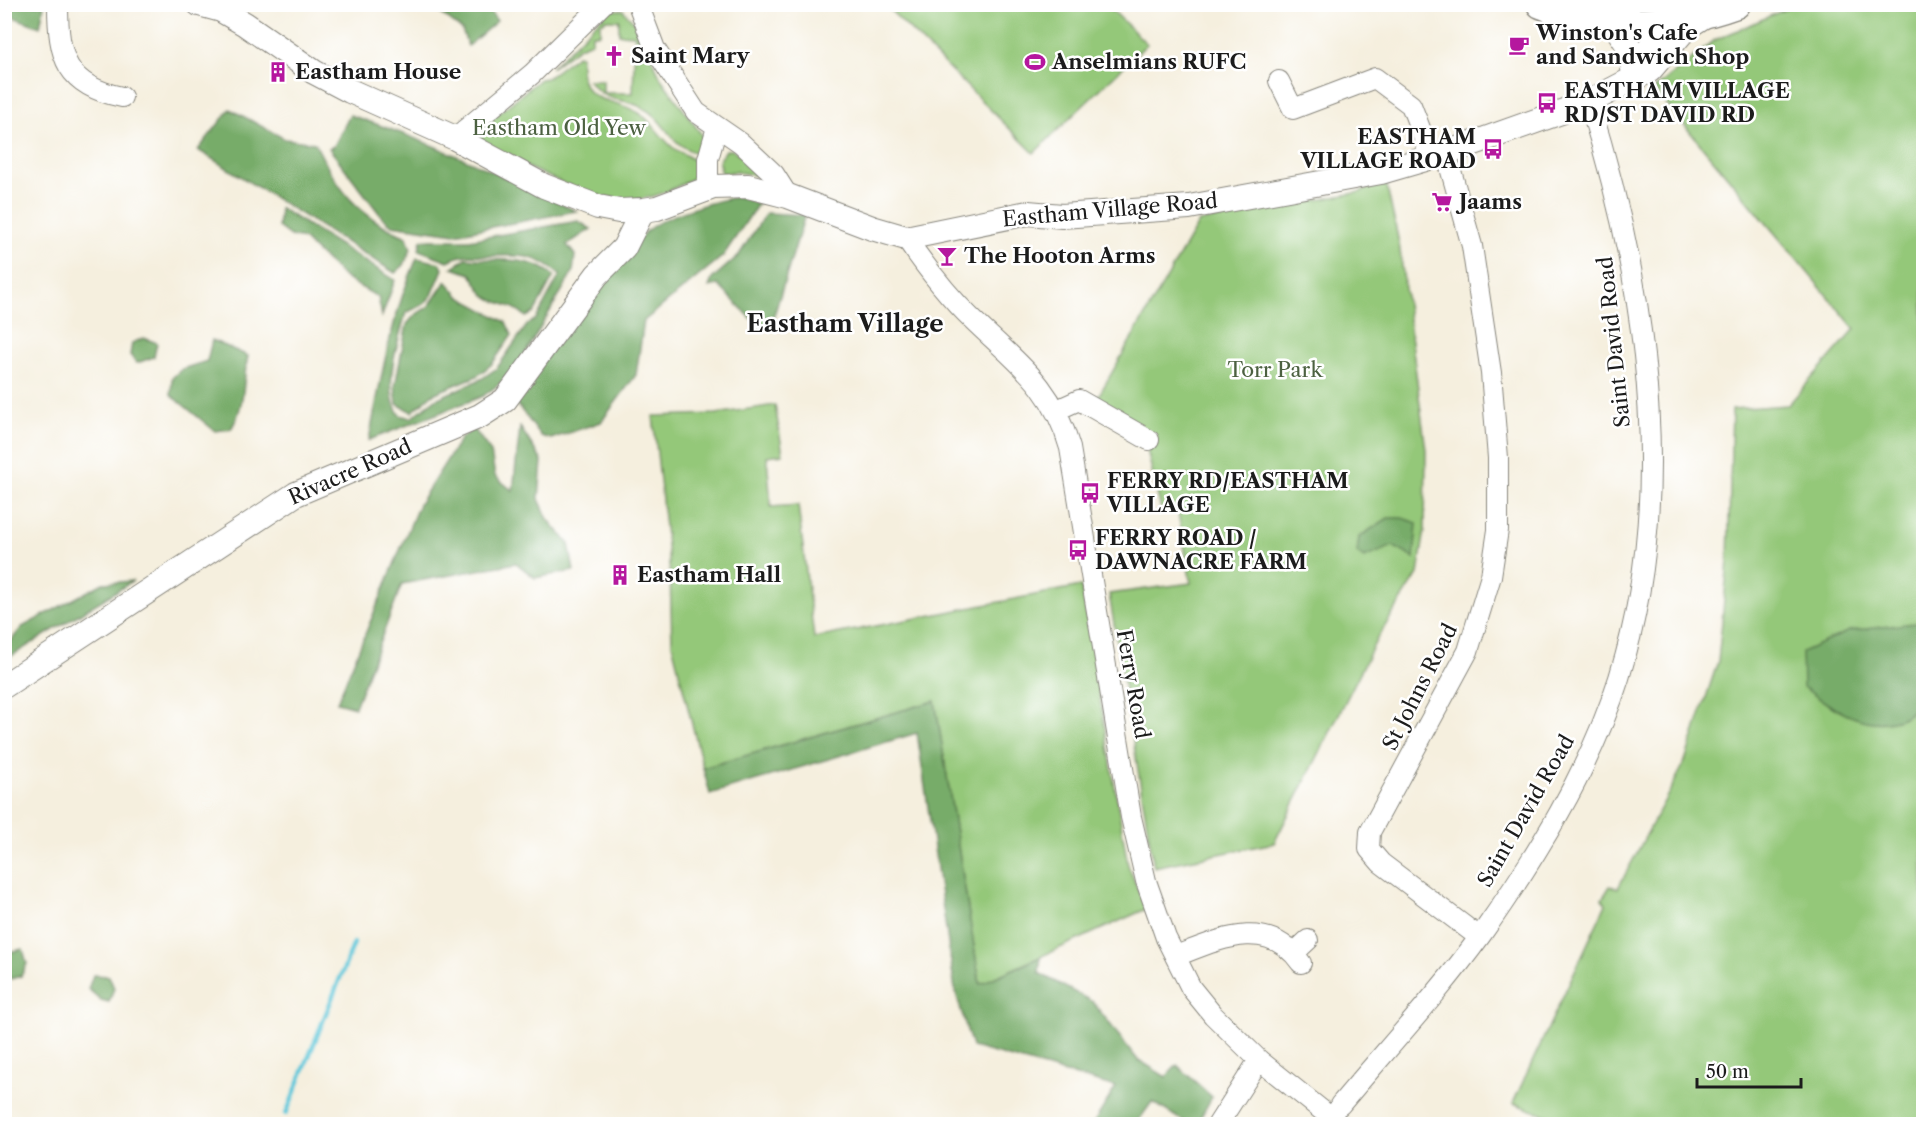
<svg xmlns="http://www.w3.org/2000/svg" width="1928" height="1129" viewBox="0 0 1928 1129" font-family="'Libre Caslon Text',serif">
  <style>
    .green { fill: #94c879; stroke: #58724a; stroke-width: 1.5 }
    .forest { fill: #77ac69; stroke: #4a6442; stroke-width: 1.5 }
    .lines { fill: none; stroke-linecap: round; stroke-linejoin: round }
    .stream { stroke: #5fc8da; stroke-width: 4.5 }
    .minor-casing { stroke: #88867d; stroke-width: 22 }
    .major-casing { stroke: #88867d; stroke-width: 26 }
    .highway-casing { stroke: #88867d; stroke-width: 31 }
    .minor { stroke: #fff; stroke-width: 20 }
    .major { stroke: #fff; stroke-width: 24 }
    .highway { stroke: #fff; stroke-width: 28 }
    .labels { text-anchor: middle; stroke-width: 5; stroke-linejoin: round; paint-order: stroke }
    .poi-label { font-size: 21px; font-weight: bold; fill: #1c1c1c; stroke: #fff; text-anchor: start }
    .park-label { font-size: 21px; fill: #4c6141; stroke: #fff }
    .street-label { font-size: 21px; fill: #1c1c1c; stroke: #fff }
    .quarter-label { font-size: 24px; font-weight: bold; fill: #1c1c1c; stroke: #fff }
  </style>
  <rect width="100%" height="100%" fill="#fff"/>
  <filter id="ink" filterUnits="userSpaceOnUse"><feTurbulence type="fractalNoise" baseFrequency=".0167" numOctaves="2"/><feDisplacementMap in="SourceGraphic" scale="12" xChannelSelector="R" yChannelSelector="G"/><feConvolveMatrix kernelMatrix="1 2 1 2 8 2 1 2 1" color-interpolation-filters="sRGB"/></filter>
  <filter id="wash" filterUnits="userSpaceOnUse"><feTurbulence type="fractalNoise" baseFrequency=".008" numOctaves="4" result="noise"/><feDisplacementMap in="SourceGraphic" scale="24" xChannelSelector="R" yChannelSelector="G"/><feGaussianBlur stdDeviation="1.35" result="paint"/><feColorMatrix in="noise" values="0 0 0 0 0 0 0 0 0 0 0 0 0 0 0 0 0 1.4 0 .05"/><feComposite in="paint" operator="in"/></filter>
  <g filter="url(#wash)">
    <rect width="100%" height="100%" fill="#f5efde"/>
    <!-- green -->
    <path class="green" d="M 885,5 L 1107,5 L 1147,44 L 1034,153 Z
      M 1795,5 L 1923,5 L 1923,1124 L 1569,1124 L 1513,1103 L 1606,904 L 1602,899 L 1610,886 L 1618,888 L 1684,764 L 1718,661 L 1728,561 L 1732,409 L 1788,405 L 1855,329 L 1654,89 L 1715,40 Z
      M 609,10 L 623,10 L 635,23 L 662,80 L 704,138 L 703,155 C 667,147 668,120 641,107 C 616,95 609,106 588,80 L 603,80 L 603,93 L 633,93 L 635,35 L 619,34 L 619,20 L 604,20 L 604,22 L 600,23 L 600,34 L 592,34 L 592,42 L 579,47 L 551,68 Z
      M 577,55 L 581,56 C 578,108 605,93 639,113 C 651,120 662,140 675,149 C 685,156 700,159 701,173 C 679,187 656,199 629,200 C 589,200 527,166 490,150 L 478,135 L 481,128 L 540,79 L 547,78 Z
      M 726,150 L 733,150 L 758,167 L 755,175 L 736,172 L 721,173 L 719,161 Z
      M 1386,182 L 1399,243 L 1426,450 L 1425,530 L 1418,574 L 1378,637 L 1274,843 L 1154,867 L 1109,594 L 1191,583 L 1178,513 L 1161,510 L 1146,445 L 1096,400 L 1199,222 L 1360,192 Z
      M 775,405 L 783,454 L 767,456 L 771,507 L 798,505 L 814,638 L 1081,586 L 1128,865 L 1146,909 L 980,984 L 935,701 L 703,768 L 672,644 L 670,574 L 653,416 L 716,414 Z"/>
    <!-- forest -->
    <path class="forest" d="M 4,5 L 44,5 L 40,27 L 5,14 Z
      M 430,5 L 488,5 L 486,6 L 497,21 L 468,46 L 462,30 Z
      M 230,109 L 285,139 L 315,143 C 338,190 358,217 407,237 L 411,249 L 404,265 L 395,273 L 198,150 Z
      M 350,115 C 429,141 502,175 576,211 L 455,234 L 392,225 L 382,217 L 329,148 L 334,146 Z
      M 739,197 L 758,204 L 723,256 L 644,321 L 636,375 L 601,422 L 551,439 L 541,436 L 516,403 C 556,343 593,277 649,229 C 664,216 718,199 739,197 Z
      M 280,208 L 395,280 L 382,316 L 378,297 L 346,279 L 303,239 L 290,236 L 278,227 Z
      M 766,213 L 805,215 L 772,322 L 763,330 L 718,285 L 709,287 L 712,279 L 739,255 Z
      M 578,221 L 591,229 L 567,245 L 575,255 L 573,272 L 513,374 L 483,396 L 369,440 C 381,377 391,317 417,258 L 440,263 L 443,269 L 432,295 L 424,304 L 406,313 C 398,340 381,392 400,415 L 411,418 L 436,399 L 481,379 L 497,368 L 527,325 L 536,319 L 560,275 C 536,255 524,255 494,256 C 474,257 468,251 448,261 L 419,250 L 421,240 L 469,240 Z
      M 466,258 C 497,262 529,254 554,276 L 534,313 L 526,317 C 512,302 498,307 484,294 C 479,289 475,280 471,274 L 452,268 Z
      M 446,281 L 460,297 L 506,322 L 512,335 L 492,364 L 477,376 L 433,394 L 412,412 L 397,404 L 395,386 L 407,324 L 415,315 L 429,306 Z
      M 144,338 L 157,343 L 154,357 L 137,363 L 130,355 L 132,343 Z
      M 212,340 L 248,356 C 242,382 246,405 231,429 L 215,431 L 171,395 L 172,378 L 182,369 L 207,361 Z
      M 520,427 L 542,461 L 539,499 L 548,519 L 569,544 L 574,571 L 535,578 L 516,563 L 402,584 L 355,707 L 337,702 L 419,504 L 461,438 L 474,429 L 491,452 L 495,476 L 513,491 Z
      M 1388,518 L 1402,518 L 1417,523 L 1414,558 L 1393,546 L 1364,558 L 1357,553 L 1359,537 Z
      M 133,581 L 5,660 L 5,648 L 22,627 L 103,583 Z
      M 1923,622 L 1923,699 C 1918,705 1910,715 1902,718 C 1865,733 1831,707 1803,687 L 1802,652 L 1849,631 Z
      M 935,701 L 980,984 L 1041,957 L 1039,973 L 1093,1002 L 1137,1059 L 1166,1077 L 1177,1065 L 1212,1097 L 1197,1124 L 1188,1124 L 1152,1102 L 1136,1124 L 1093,1124 L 1116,1087 L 972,1047 L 955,990 L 917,733 L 710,794 L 703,768 Z
      M 23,949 L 27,964 L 21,976 L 11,979 L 5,976 L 5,953 Z
      M 93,975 L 109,976 L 114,988 L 109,1002 L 101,1000 L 88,989 Z"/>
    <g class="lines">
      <!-- stream -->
      <path class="stream" d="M 286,1114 L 354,943"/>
    </g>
  </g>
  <g filter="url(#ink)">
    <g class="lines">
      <!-- minor casing -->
      <g class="minor-casing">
        <path id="minor" d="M 58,4 C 58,58 66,86 122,97
          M 638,4 L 655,49 L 696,112 L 741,143 L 774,174 L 788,196
          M 1279,81 L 1293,109 L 1375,78 L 1411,105 L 1431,157
          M 455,138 L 532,74 L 603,4
          M 1446,153 L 1472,246 L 1491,373 L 1498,458 L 1498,530 L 1491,576 L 1468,651 L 1370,832 L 1369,849 L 1381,863 L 1479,937
          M 708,189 L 708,159 L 717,127
          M 906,238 C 925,266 947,295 972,319 C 1017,363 1052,384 1070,448 L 1131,817 L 1146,881 L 1166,938 L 1191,988 L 1213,1015 L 1259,1060 L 1339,1124
          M 1057,410 L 1079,400 L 1149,440
          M 1294,953 L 1308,940
          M 1176,956 C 1220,939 1268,916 1301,963
          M 1340,1105 C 1386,1050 1439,993 1481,935 C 1536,857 1590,770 1619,678 C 1677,491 1646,285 1589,102
          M 1218,1124 L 1259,1060"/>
      </g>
      <!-- major casing -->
      <g class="major-casing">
        <path id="major" d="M 199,4 L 221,10 L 245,24 L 314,72 L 350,91 L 455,138 L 544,186 L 598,207 L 619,211 L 643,210 L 657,208 L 713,187 L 748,186 L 788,196 L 872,228 L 906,238 L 1028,213 L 1062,216 L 1189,207 L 1381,172 L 1446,153 L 1589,102 L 1650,70 L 1687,27 L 1704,16
          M 1612,21 L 1631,50 L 1634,77
          M 1634,77 L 1664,21
          M 4,686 L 296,494 L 480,416 L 505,400 L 597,275 L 624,248 L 643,210"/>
      </g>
      <!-- highway casing -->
      <g class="highway-casing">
        <path id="highway" d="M 1541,4 C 1554,9 1568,16 1581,18 C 1633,28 1686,22 1736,4"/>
      </g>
      <!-- minor -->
      <use href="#minor" class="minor"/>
      <!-- major -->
      <use href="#major" class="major"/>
      <!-- highway -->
      <use href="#highway" class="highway"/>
    </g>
  </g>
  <!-- icons -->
  <defs>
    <g id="cafe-bare" transform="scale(1.62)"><path d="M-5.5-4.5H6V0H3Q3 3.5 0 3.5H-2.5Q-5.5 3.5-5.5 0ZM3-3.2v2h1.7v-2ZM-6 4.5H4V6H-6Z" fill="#b5179e" stroke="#fff" stroke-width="2.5" paint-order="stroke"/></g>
    <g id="church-bare" transform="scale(1.62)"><path d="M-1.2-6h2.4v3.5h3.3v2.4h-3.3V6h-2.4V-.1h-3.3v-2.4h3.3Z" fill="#b5179e" stroke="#fff" stroke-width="2.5" paint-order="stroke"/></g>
    <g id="stadium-bare" transform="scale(1.62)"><path d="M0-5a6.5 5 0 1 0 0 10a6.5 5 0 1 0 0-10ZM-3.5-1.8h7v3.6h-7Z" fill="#b5179e" stroke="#fff" stroke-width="2.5" paint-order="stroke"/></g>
    <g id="building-bare" transform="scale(1.62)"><path d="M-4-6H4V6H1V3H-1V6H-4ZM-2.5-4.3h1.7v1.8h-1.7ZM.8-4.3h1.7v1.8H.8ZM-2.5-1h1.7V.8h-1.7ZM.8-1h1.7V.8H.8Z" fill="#b5179e" stroke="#fff" stroke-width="2.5" paint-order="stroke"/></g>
    <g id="bus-bare" transform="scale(1.62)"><path d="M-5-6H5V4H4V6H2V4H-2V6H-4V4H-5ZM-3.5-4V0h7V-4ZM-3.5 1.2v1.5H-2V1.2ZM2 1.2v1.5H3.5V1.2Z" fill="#b5179e" stroke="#fff" stroke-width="2.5" paint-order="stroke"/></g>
    <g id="supermarket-bare" transform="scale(1.62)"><path d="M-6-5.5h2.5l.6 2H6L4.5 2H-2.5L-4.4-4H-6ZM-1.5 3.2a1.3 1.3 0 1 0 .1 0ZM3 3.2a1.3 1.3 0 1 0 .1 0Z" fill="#b5179e" stroke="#fff" stroke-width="2.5" paint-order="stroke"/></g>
    <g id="bar-bare" transform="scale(1.62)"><path d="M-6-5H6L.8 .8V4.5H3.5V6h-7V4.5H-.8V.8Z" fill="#b5179e" stroke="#fff" stroke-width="2.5" paint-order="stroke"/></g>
  </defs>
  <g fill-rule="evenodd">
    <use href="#cafe-bare" x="1519" y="45"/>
    <use href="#church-bare" x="614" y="56"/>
    <use href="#stadium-bare" x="1035" y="62"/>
    <use href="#building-bare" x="278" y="72"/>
    <use href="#bus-bare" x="1547" y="103"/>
    <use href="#bus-bare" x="1493" y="149"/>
    <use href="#supermarket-bare" x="1442" y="202"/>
    <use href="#bar-bare" x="947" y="256"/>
    <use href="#bus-bare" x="1090" y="493"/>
    <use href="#bus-bare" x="1078" y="550"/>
    <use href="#building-bare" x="620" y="575"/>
  </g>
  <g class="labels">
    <!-- poi labels -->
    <g class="poi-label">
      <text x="1536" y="40">Winston's Cafe<tspan x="1536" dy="24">and Sandwich Shop</tspan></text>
      <text x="631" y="63">Saint Mary</text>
      <text x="1052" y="69">Anselmians RUFC</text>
      <text x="295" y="79">Eastham House</text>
      <text x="1564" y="98">EASTHAM VILLAGE<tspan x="1564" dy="24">RD/ST DAVID RD</tspan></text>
      <text x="1476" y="144" text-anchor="end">EASTHAM<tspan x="1476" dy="24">VILLAGE ROAD</tspan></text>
      <text x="1459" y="209">Jaams</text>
      <text x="964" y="263">The Hooton Arms</text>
      <text x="1107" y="488">FERRY RD/EASTHAM<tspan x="1107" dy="24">VILLAGE</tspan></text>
      <text x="1095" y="545">FERRY ROAD /<tspan x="1095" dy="24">DAWNACRE FARM</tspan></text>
      <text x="637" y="582">Eastham Hall</text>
    </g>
    <!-- park labels -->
    <g class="park-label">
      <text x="559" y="135">Eastham Old Yew</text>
      <text x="1275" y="377">Torr Park</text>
    </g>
    <!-- street labels -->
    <g class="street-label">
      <text transform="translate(1110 210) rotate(-5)" y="7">Eastham Village Road</text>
      <text transform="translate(1614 342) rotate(-96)" y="7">Saint David Road</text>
      <text transform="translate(350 472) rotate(-24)" y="7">Rivacre Road</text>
      <text transform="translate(1133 684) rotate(80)" y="7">Ferry Road</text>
      <text transform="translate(1420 687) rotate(-63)" y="7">St Johns Road</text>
      <text transform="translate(1526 811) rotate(-60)" y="7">Saint David Road</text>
    </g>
    <!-- quarter labels -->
    <g class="quarter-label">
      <text x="845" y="332">Eastham Village</text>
    </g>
  </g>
  <!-- margin -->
  <rect width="1928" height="1129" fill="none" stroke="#fff" stroke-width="24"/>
  <!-- scale -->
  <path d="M1697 1078v9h104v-9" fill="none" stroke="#1c1c1c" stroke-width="3"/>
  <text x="1706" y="1078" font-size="18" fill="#1c1c1c" stroke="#ffffff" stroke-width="4.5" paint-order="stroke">50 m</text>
</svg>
